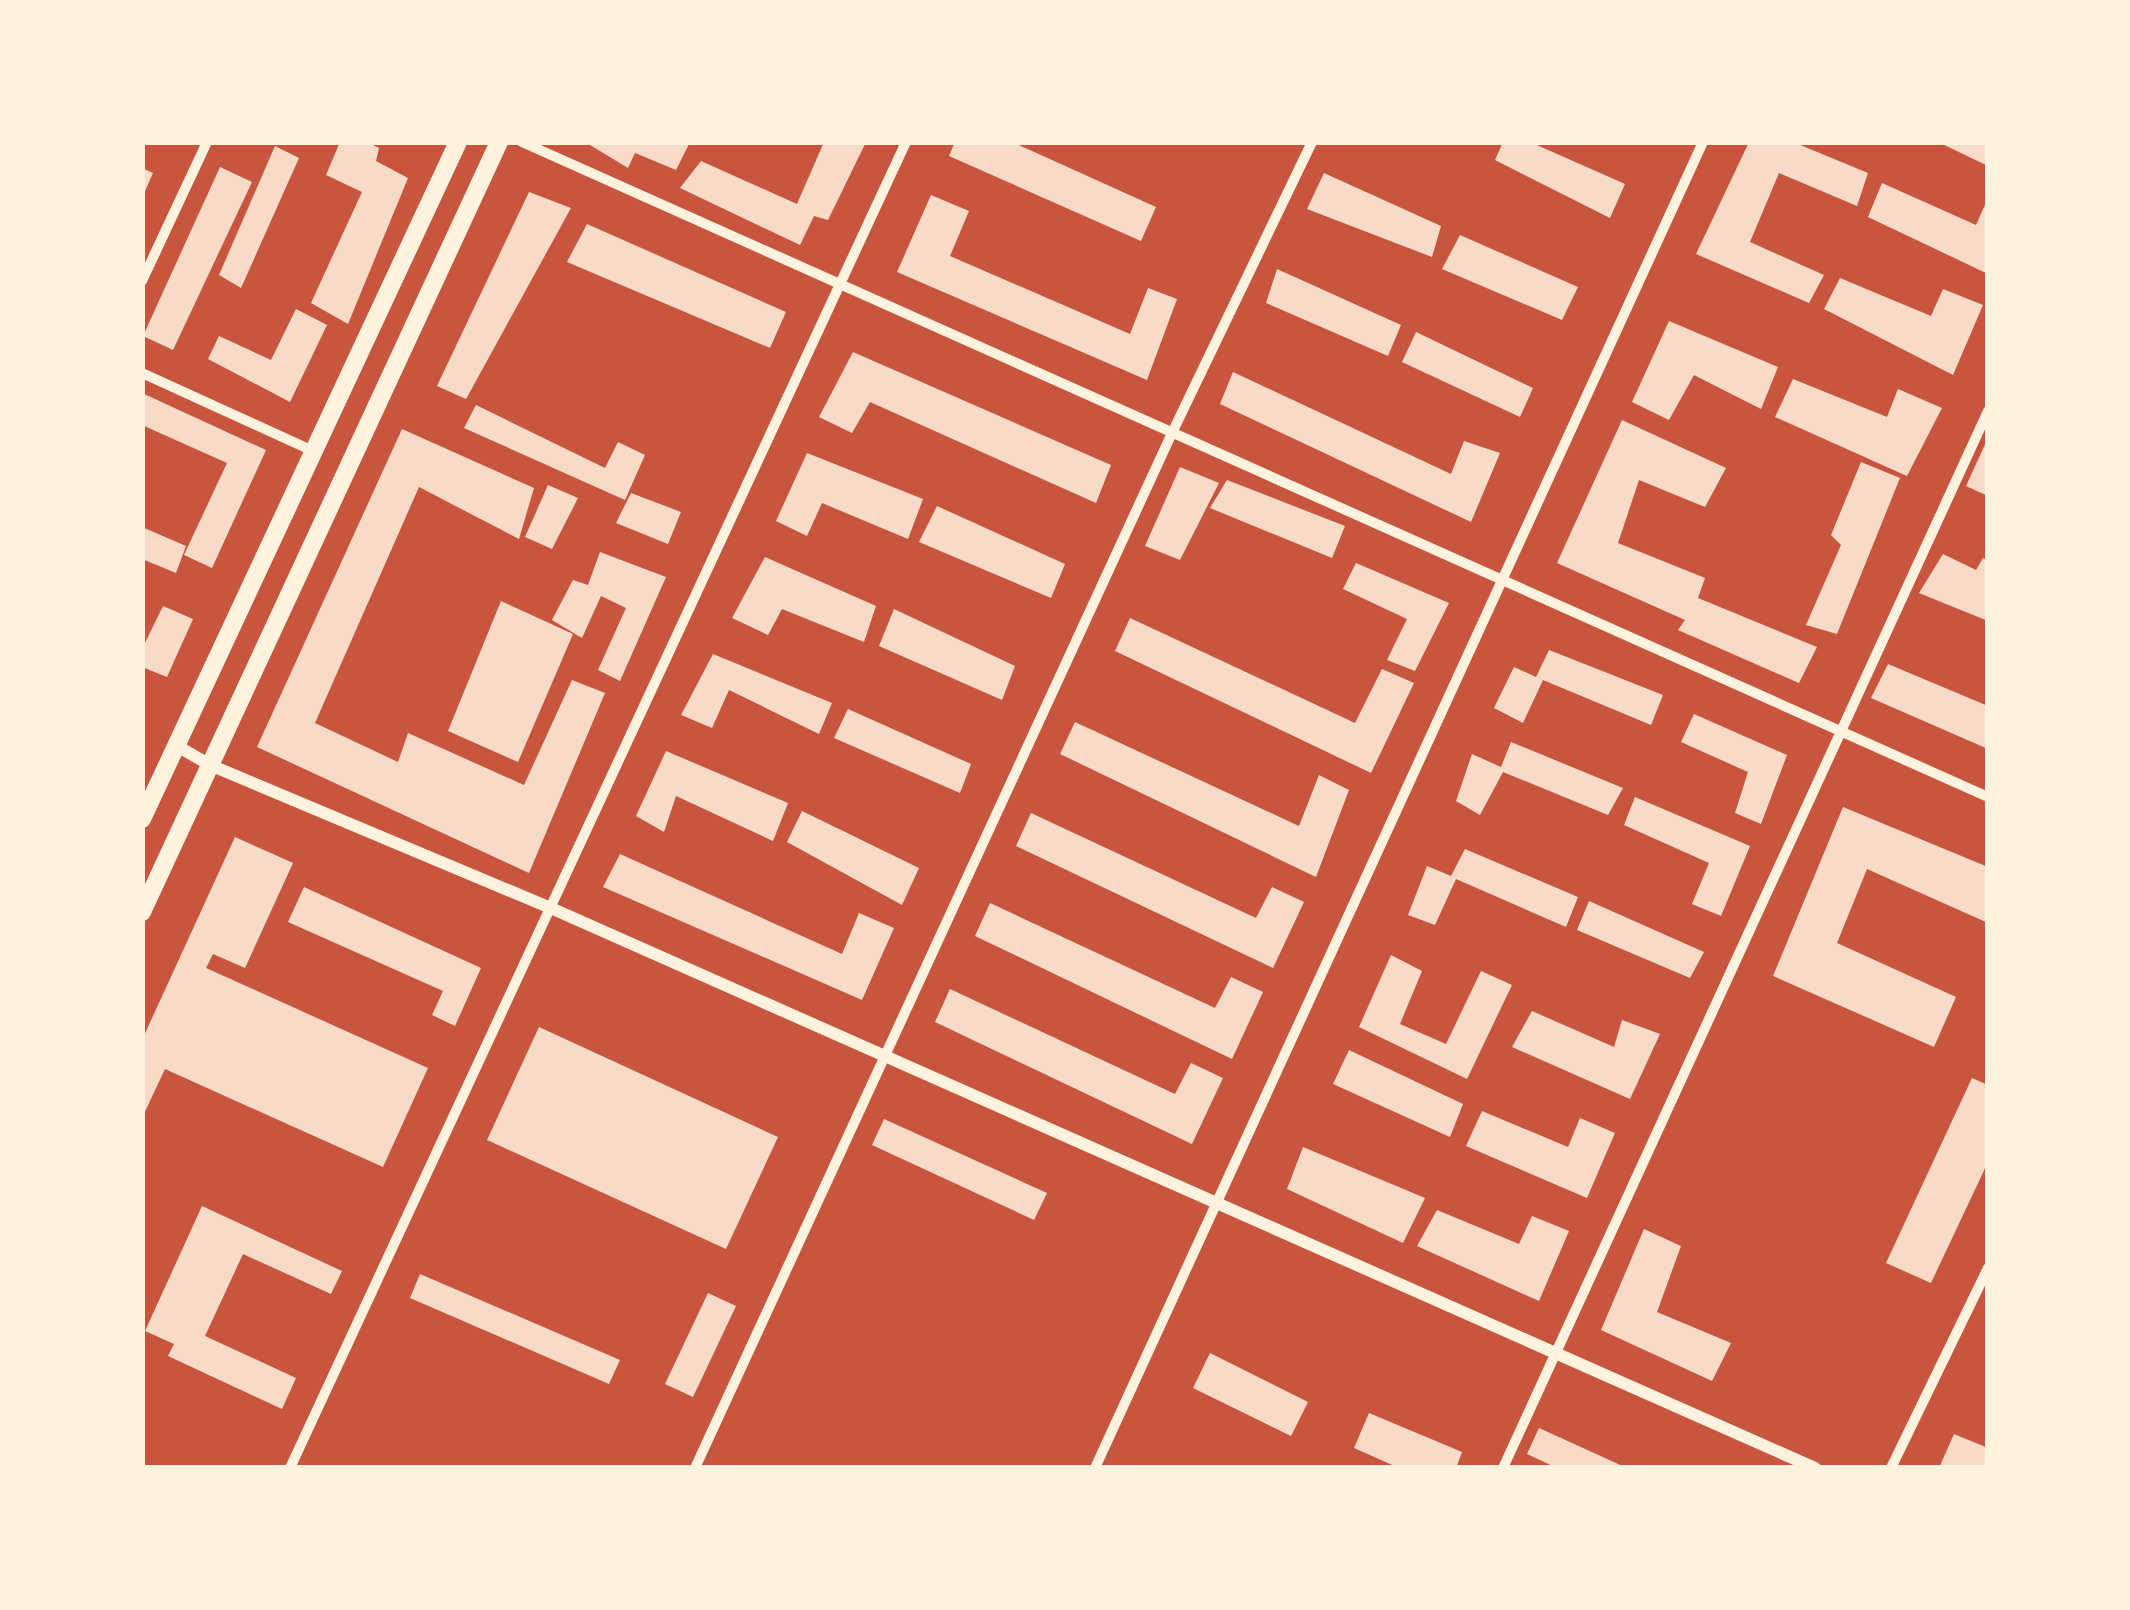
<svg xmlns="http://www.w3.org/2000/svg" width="2130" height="1610" viewBox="0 0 2130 1610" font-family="Lora,serif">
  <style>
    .building { fill: #f7dbc8 }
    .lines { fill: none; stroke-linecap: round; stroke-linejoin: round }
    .minor { stroke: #fff3e0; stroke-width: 10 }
    .tertiary { stroke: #fff3e0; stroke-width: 12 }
    .trunk { stroke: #fff3e0; stroke-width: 18 }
  </style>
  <rect width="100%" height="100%" fill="#c8553d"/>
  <!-- building -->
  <path class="building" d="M 340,142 L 367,142 L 379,148 L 376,161 L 408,178 L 348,324 L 311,303 L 362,192 L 326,175 Z
    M 585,142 L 690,142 L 676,170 L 635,153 L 628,168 Z
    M 824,142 L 866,142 L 828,220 L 814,216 L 800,245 L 680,188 L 701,161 L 797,204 Z
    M 955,142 L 1012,142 L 1156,207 L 1141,241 L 949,156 Z
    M 1503,142 L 1530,142 L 1625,184 L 1610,218 L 1495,160 Z
    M 1749,142 L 1793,142 L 1868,173 L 1857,206 L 1779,173 L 1750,242 L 1824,275 L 1809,303 L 1696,254 Z
    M 1938,142 L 1988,142 L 1988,166 Z
    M 275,146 L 299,158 L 241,288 L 219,275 Z
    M 220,167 L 252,182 L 173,350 L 143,336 Z
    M 142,168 L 153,173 L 142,198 Z
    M 1324,173 L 1441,226 L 1432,257 L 1307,209 Z
    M 1882,183 L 1976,225 L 1988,198 L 1988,274 L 1868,217 Z
    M 529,192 L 571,208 L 466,399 L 437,386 Z
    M 931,195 L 969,211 L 950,256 L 1130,334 L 1148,288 L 1177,299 L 1147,380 L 897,272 Z
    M 587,224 L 786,312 L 770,348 L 567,262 Z
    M 1460,235 L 1578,287 L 1562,320 L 1442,269 Z
    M 1277,269 L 1401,325 L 1388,356 L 1266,303 Z
    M 1840,278 L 1931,316 L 1943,289 L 1983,305 L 1953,375 L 1824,309 Z
    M 296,309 L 327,325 L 290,402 L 208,359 L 219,336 L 271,360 Z
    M 1669,321 L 1778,367 L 1761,409 L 1694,375 L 1669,420 L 1632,402 Z
    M 1416,332 L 1533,388 L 1520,417 L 1402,362 Z
    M 853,352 L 1111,465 L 1096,503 L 870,402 L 852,433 L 819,417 Z
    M 1233,372 L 1451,474 L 1464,441 L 1500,453 L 1471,522 L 1220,404 Z
    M 1793,379 L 1887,417 L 1898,389 L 1942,408 L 1907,476 L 1775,417 Z
    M 142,393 L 266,450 L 212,568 L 184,555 L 227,463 L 142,425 Z
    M 476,405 L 605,468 L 618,442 L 645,455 L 625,500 L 464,428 Z
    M 1622,420 L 1726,468 L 1705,507 L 1639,480 L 1618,543 L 1705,578 L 1698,598 L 1817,647 L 1799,683 L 1678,630 L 1685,620 L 1557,563 Z
    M 402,429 L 534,488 L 519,539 L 419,487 L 315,723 L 398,762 L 408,733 L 524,785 L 572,680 L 605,693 L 529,873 L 257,747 Z
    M 1988,438 L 1988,496 L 1966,486 Z
    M 807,453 L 923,499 L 908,539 L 822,503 L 807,536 L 776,521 Z
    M 1861,462 L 1900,478 L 1837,634 L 1806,625 L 1841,545 L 1831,535 Z
    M 1180,467 L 1219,483 L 1180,560 L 1145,546 Z
    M 1227,480 L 1345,526 L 1332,558 L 1210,508 Z
    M 548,485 L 578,498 L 552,549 L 525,537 Z
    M 631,493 L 681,512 L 668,544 L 616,523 Z
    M 937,506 L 1065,564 L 1051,598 L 919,542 Z
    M 142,527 L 186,546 L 176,573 L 142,559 Z
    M 600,552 L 666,577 L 620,681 L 598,670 L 626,608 L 601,596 L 582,638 L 552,620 L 573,580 L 588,585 Z
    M 1943,554 L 1976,570 L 1983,558 L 1988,560 L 1988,621 L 1919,593 Z
    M 765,557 L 876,606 L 864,642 L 782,609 L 768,635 L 732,618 Z
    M 1356,563 L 1449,603 L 1415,671 L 1387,660 L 1407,619 L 1343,589 Z
    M 501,601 L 573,634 L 518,762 L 448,731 Z
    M 163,606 L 193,619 L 167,677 L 142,667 L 142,649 Z
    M 894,609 L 1015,666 L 1002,700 L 879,646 Z
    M 1130,618 L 1355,723 L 1382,669 L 1414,683 L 1371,773 L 1115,651 Z
    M 1549,650 L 1663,695 L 1651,725 L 1543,680 L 1523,723 L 1494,708 L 1514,667 L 1536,677 Z
    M 713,654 L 832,703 L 819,734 L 729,690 L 712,728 L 681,715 Z
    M 1888,664 L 1988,706 L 1988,749 L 1871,698 Z
    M 848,709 L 971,764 L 960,793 L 834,738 Z
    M 1694,714 L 1787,755 L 1761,824 L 1735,813 L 1748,772 L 1681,742 Z
    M 1075,722 L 1299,826 L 1319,775 L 1349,790 L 1316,877 L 1060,754 Z
    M 1511,742 L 1623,788 L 1608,815 L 1503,772 L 1480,815 L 1456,801 L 1472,754 L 1501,767 Z
    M 666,751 L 788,803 L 773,841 L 676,796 L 664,832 L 636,816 Z
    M 1635,797 L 1750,846 L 1721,916 L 1692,904 L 1709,863 L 1624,825 Z
    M 1843,807 L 1988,867 L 1988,923 L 1867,869 L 1837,943 L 1956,997 L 1934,1047 L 1773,976 Z
    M 802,811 L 919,868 L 902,905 L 787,842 Z
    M 1031,813 L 1256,918 L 1272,887 L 1304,902 L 1273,968 L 1016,846 Z
    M 235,837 L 293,863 L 245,968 L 213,954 L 206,968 L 428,1068 L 383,1167 L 165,1069 L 142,1118 L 142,1040 Z
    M 1465,849 L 1578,897 L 1566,927 L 1456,879 L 1435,925 L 1408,915 L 1427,866 L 1451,876 Z
    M 620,854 L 842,954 L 859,913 L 894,928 L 862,1000 L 603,887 Z
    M 304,887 L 481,968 L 455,1026 L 432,1015 L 443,991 L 288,922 Z
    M 1589,901 L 1704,952 L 1690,978 L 1577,930 Z
    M 990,903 L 1215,1008 L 1231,977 L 1263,992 L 1232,1059 L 975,936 Z
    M 1391,955 L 1422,971 L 1400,1024 L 1446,1044 L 1481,971 L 1512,985 L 1467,1079 L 1359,1027 Z
    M 950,989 L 1175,1094 L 1191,1063 L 1223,1078 L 1192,1144 L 935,1022 Z
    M 1532,1011 L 1614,1047 L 1622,1020 L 1660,1034 L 1630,1099 L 1512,1047 Z
    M 539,1027 L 778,1137 L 726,1249 L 487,1140 Z
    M 1349,1050 L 1463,1104 L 1450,1137 L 1333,1084 Z
    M 1972,1078 L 1988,1085 L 1988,1162 L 1931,1283 L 1886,1263 Z
    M 1482,1111 L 1568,1147 L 1580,1118 L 1615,1133 L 1587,1198 L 1466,1146 Z
    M 884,1119 L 1047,1193 L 1034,1220 L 872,1145 Z
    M 1303,1147 L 1425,1198 L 1403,1243 L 1287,1189 Z
    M 202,1206 L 342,1271 L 331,1294 L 243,1254 L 205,1336 L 296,1378 L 282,1409 L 168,1356 L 174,1344 L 145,1331 Z
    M 1437,1210 L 1519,1244 L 1532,1216 L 1569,1231 L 1539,1301 L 1417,1246 Z
    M 1644,1229 L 1681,1246 L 1657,1312 L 1731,1343 L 1712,1381 L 1601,1330 Z
    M 420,1274 L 620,1360 L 609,1384 L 410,1298 Z
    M 708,1293 L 736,1306 L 693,1397 L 665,1384 Z
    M 1210,1353 L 1308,1402 L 1291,1436 L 1193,1388 Z
    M 1369,1413 L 1462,1452 L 1456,1468 L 1399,1468 L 1354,1448 Z
    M 1539,1428 L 1627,1468 L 1557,1468 L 1527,1454 Z
    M 1954,1434 L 1988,1448 L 1988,1468 L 1939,1468 Z"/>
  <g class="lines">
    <!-- minor -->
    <path class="minor" d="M 522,142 L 1988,797
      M 142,281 L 207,142
      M 142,373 L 313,451
      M 290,1468 L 906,142
      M 695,1468 L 1172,433 L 1312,142
      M 1095,1468 L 1703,142
      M 1503,1468 L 1988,411
      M 1891,1468 L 1988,1268"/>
    <!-- tertiary -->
    <path class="tertiary" d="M 184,750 L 210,765 L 553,909 L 1815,1468"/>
    <!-- trunk -->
    <path class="trunk" d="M 142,819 L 458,142
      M 142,912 L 499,142"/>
  </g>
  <!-- border -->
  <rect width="2130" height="1610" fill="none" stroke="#fff3e0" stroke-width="290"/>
</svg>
